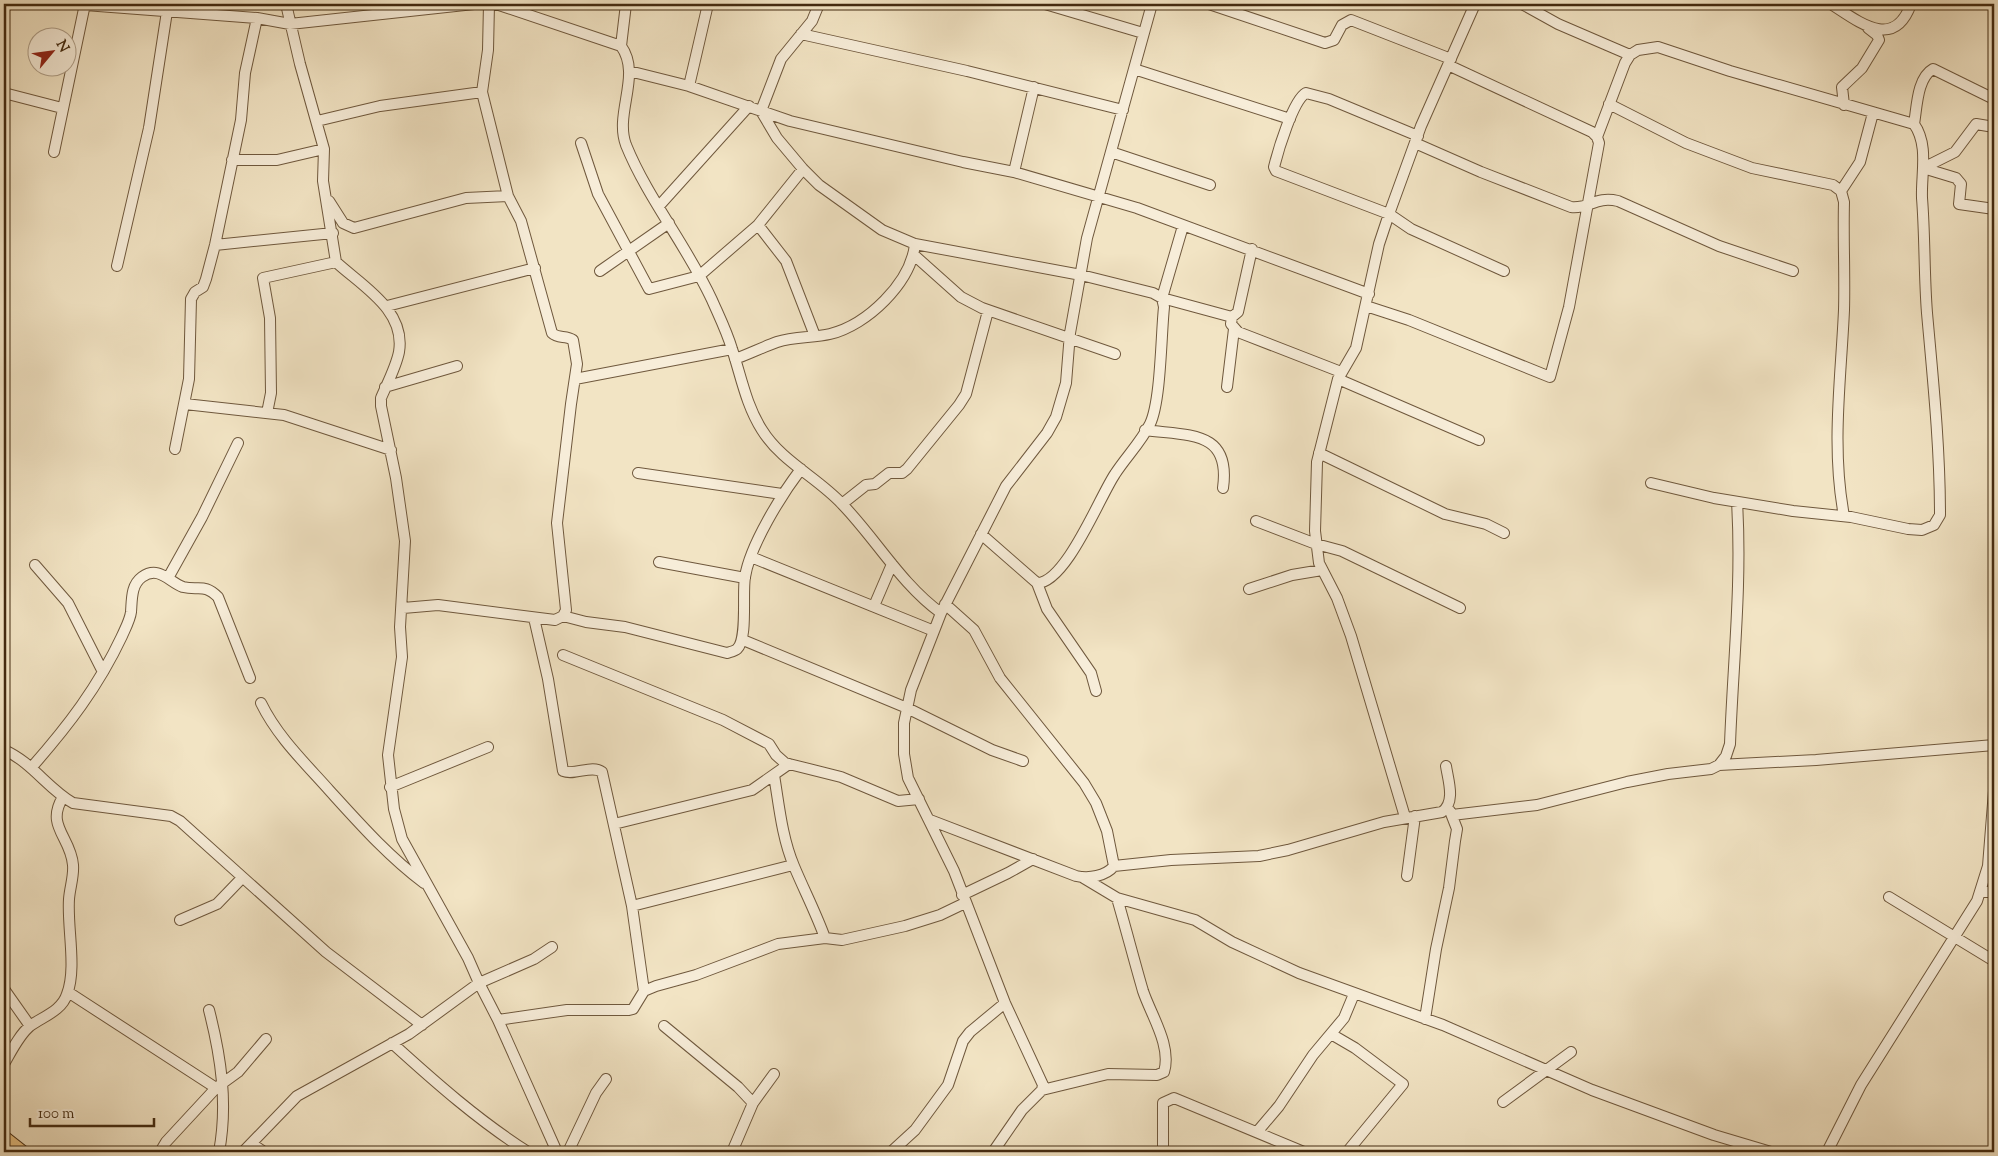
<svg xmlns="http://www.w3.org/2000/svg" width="1998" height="1156" viewBox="0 0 1998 1156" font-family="'Sorts Mill Goudy',serif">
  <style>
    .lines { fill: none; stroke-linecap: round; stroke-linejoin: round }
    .minor-casing { stroke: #6f583d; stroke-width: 12 }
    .major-casing { stroke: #432a10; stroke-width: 14 }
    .minor { stroke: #f7edd9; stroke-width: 10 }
    .major { stroke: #e9c282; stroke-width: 12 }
  </style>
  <rect width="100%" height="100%" fill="#f2e4c4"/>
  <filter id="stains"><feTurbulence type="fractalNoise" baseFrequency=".004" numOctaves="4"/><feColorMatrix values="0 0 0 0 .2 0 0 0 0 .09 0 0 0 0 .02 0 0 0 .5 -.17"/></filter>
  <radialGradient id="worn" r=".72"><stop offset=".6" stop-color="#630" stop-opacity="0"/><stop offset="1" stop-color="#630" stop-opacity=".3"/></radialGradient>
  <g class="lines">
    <!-- minor casing -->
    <g class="minor-casing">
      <path id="minor" d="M 286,4 L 300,64 L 324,149 L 323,181 L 336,262 C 362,286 406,310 399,352 C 396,367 387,384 381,398 L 381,406 L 396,478 L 405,541 L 400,627 L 402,657 L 388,755 L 394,809 L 402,839 L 468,958 L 479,983 L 534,959 L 552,947
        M 496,4 L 621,46 C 642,75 614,113 626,145 C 648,199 687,246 712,300 C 719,316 727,332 732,349 C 741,376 746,405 762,430 C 781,461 818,478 842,504 C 876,539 901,584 941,613
        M 819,4 L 812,21 L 781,59 L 761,111 L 777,138 L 803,169 L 819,185 L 882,230 L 915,244 L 1081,275 L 1153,293 L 1162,298 L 1232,317 L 1238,312 L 1252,249
        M 1045,4 L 1143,33
        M 1209,4 L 1325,43 L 1334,40 L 1342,25 L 1351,20 L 1451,59
        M 1522,4 L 1558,24 L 1630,55
        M 1831,4 C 1859,22 1894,51 1911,4
        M 85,5 L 257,18 L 290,24 L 474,4
        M 801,34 L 967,71 L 1123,110
        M 621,46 L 626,4
        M 1448,65 L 1592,132 L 1597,137
        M 1134,69 L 1290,119
        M 629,71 L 689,86 L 790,121 L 963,162 L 1014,172 L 1137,208 L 1369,294
        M 689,86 L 708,4
        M 4,93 L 62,108
        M 1609,104 L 1686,143 L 1752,168 L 1833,185 L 1841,191 L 1844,202 C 1843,238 1845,274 1844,310 C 1841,379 1831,447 1844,516
        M 1844,105 L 1842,87 L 1862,68 L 1879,40 L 1877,35 L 1868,28
        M 317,121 L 380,106 L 482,92
        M 1914,124 C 1917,107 1917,78 1933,69 L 1994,99
        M 1994,127 L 1976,124 L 1955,152 L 1923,168 L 1956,178 L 1961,184 L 1959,204 L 1994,209
        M 1418,136 L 1329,99 L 1306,93 C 1293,100 1278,151 1274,167 L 1276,171 L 1389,214 L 1411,229 L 1504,271
        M 581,143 L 598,194 L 649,289 L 699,276 L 758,225 L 803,169
        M 1415,143 L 1481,172 L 1571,207 C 1590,209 1595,196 1618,201 L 1719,246 L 1793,271
        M 54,152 L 85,4
        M 1111,152 L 1210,185
        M 232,160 L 277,160 L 324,149
        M 1014,172 L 1034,87
        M 1841,191 L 1860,162 L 1873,113
        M 329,201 L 343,223 L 354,228 L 466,198 L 508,196
        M 659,206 L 749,106
        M 758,225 L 786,261 L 815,336
        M 215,245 L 333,233
        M 914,255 L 961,297 L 982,308 L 1115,354
        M 117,266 L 149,128 L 168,5
        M 600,271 L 669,223
        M 387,306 L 535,268
        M 1366,306 L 1409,320 L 1550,377 L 1569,307 L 1599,143 L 1597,137 L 1625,63 L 1630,55 L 1638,50 L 1658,47 L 1730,71 L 1914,124 C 1929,145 1921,174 1922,198 C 1925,236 1924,275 1927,313 C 1933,380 1940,447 1940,515 L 1934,525 L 1922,530 L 1908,529 L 1851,517 L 1793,511 L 1714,498 L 1651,483
        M 1232,317 L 1231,324 L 1238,332 L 1341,372
        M 735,359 C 749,354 763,347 777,342 C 794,336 813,338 830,334 C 867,325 911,283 915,244
        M 575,379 L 732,349
        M 1338,379 L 1479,440
        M 385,387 L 457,366
        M 1227,387 L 1234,329
        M 185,404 L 284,415 L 391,450
        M 267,413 L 271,393 L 270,318 L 263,278 L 336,262
        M 1145,430 C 1189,436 1231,430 1223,488
        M 175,449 L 189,379 L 191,299 L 195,292 L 203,287 L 206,279 L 215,245 L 241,120 L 245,73 L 257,18
        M 1319,453 L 1445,514 L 1486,524 L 1504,533
        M 638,473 L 782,494
        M 842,504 L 866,485 L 875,484 L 889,473 L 902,473 L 907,469 L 959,405 L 966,394 L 988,311
        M 1256,521 L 1316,544 L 1342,551 L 1460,608
        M 981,534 L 1037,583 C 1066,583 1100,496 1115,474 C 1126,457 1141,442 1150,424 C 1161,401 1161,335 1164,307 L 1162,298 L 1183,226
        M 751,557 L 934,631
        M 659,562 L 745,578
        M 35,565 L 68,603 L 103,672
        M 168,578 L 202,517 L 238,443
        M 1037,583 L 1047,609 L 1091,673 L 1096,691
        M 1249,589 L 1292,575 L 1322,570
        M 874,606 L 892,564
        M 403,608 L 438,605 L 555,620 L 563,616 L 566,610 L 557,523 L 571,404 L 577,364 L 573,340 C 566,335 558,339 552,333 L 521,221 L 508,196 L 482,92 L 488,50 L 489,4
        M 563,616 L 586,622 L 625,627 L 727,653 C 730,652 735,651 737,649 C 748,639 742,593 745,577 C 750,545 782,494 801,469
        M 534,618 L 548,679 L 563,771 C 575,776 592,764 602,772 L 632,906 L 644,991
        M 743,640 L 907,708 L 992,750 L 1023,761
        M 563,655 L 723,720 L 769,744 L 776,755 L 785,763 L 841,777 L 898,801 L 919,799
        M 261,703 C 277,736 304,762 329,790 C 359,823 388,856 424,883
        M 4,750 C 32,762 48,789 73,803 L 171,816 L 180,821 L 326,952 L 422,1025
        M 1719,765 L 1816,760 L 1994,745
        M 31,768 C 68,726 98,687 122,636 C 125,629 130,620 131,612 C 132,599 131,585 142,577 C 159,565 169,582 183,587 C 199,591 204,583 218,597 L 250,678
        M 774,775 C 779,805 782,838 794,866 C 804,890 816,913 825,938
        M 390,787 L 488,747
        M 1452,815 L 1537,805 L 1627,782 L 1668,774 L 1711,769 L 1719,765 L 1726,756 L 1730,744 C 1733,663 1742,583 1737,502
        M 1405,817 L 1351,636 L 1337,598 L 1319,563 L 1315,531 L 1317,462 L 1338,379 L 1356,348 L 1379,244 L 1389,214 L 1421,126 L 1475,4
        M 930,820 L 1076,876 C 1089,879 1106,876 1114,866 L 1107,831 L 1096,803 L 1084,783 L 1000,678 L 974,630 L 945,604
        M 614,824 L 752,790 L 789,764
        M 1114,866 L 1171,860 L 1259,856 L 1288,850 L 1384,822 L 1442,812 C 1456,802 1448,780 1446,766
        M 1407,876 L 1415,816
        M 1082,877 L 1117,898 L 1195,920 L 1232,942 L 1299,973 L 1443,1025 L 1592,1090 L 1714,1135 L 1771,1152
        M 1980,892 L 1994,892
        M 962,895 L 1008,873 L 1033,859
        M 1889,897 L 1994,961
        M 632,906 L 793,865
        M 180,920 L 217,904 L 242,878
        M 4,989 L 30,1026
        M 68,992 L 216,1088
        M 209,1010 C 221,1057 228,1104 219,1152
        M 1425,1019 L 1436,949 L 1449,888 L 1455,841 L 1457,829 L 1450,811
        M 498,1020 L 567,1010 L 629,1010 L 633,1009 L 644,991 L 656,986 L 696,975 L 778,944 L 825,938 L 842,940 L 905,926 L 940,915 L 965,903
        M 664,1026 L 738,1087 L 753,1103
        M 1331,1034 L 1355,1048 L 1403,1084 L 1347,1152
        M 392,1043 C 435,1082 479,1121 528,1152
        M 4,1064 C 11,1052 19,1035 30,1026 C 42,1017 62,1011 67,994 C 77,968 67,928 69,899 C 70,887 74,876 73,865 C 71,837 45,826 63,797
        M 1042,1090 L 1108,1074 L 1157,1075 L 1164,1072 C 1172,1046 1151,1015 1143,991 C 1134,960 1126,929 1117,898
        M 1503,1102 L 1571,1052
        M 1257,1132 L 1279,1106 L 1313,1055 L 1344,1018 L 1354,994
        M 252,1144 L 264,1152
        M 160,1152 L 166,1142 L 216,1088 L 238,1072 L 266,1039
        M 243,1152 L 297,1096 L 409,1034 L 479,983 L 498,1020 L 557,1152
        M 568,1152 L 596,1093 L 606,1079
        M 732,1152 L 753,1103 L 774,1074
        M 891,1152 L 915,1130 L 948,1085 L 963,1041 L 970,1032 L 1005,1003
        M 993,1152 L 1022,1110 L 1042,1090 L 1043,1085 L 1005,1003 L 954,871 L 908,778 L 904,754 L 904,723 L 911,690 L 941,613 L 1006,486 L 1047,433 L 1056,417 L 1066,383 L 1070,333 L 1087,238 L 1152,4
        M 1163,1152 L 1163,1103 L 1174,1098 L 1304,1152
        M 1827,1152 L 1861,1085 L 1977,901 L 1988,866 L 1994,791"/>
    </g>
    <!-- major casing -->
    <g class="major-casing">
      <path id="major" d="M 4,7 L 4,4
        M 4,1137 L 23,1152"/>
    </g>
    <!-- minor -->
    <use href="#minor" class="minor"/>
    <!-- major -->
    <use href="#major" class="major"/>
  </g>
  <!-- margin -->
  <rect width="1998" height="1156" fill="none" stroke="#f2e4c4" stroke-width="20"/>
  <rect x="5" y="5" width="1988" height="1146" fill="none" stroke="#432a10" stroke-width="2.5"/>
  <rect x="10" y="10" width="1978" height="1136" fill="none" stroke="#432a10"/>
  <!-- north arrow -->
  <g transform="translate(52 52) rotate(61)"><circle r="24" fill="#f7edd9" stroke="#af9f89"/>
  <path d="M0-4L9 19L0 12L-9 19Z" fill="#8f2418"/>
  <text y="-8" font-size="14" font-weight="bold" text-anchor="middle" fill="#432a10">N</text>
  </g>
  <!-- scale -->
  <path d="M30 1118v8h124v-8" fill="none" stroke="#432a10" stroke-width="2.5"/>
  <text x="38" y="1118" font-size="15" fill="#432a10" stroke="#f7edd9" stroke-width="4" paint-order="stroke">100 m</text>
  <rect width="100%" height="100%" filter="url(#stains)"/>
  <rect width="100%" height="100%" fill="url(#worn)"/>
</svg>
